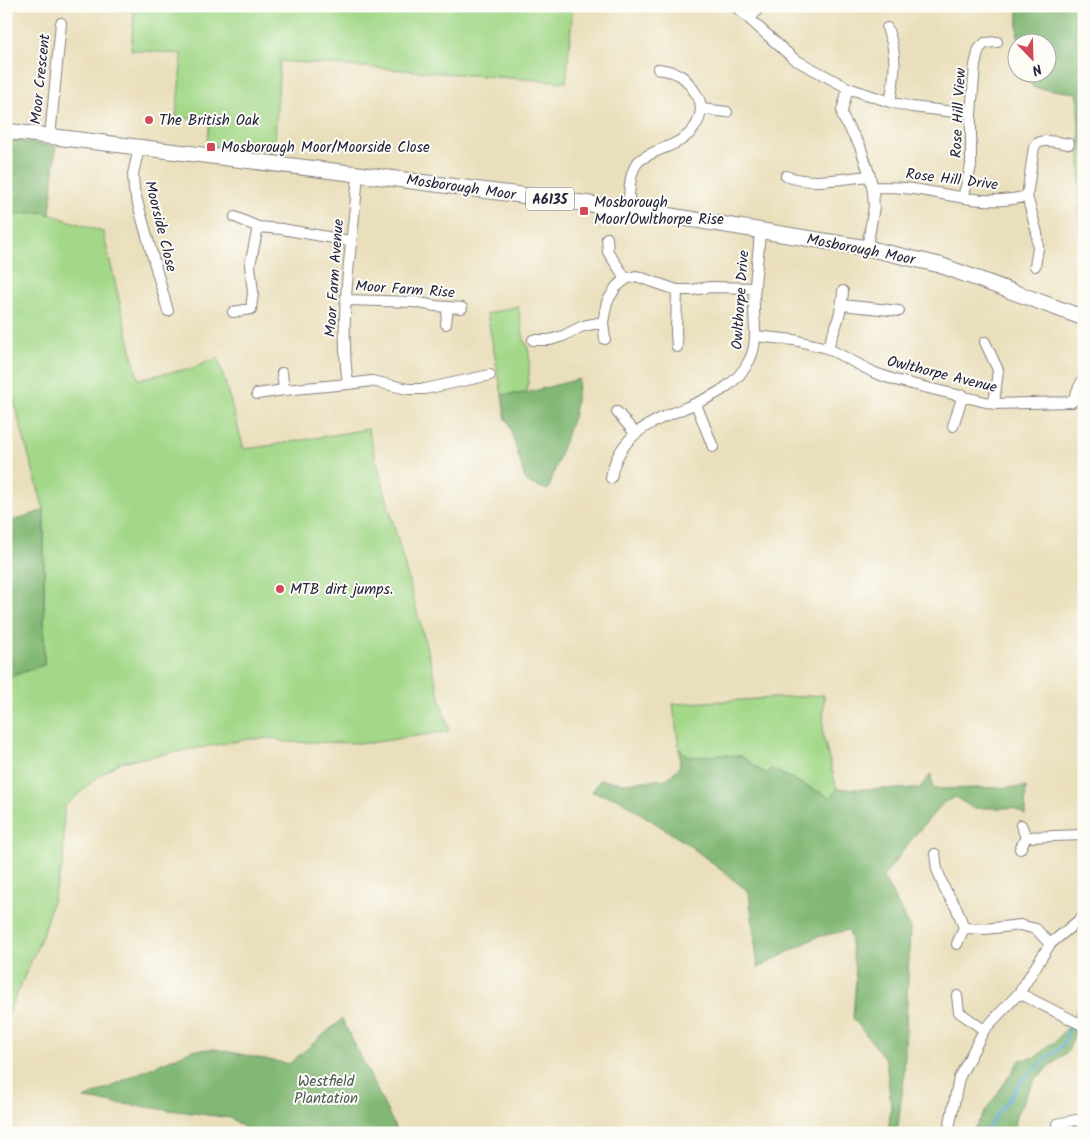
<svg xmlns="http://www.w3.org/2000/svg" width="1090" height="1139" viewBox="0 0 1090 1139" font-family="Kalam,sans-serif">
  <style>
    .green { fill: #a3d888; stroke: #627d62 }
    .forest { fill: #82b874; stroke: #526d58 }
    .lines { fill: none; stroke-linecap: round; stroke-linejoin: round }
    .stream { stroke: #61a7d7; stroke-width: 2.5 }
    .street-casing { stroke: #86807c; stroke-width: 12 }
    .primary-casing { stroke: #86807c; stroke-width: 17 }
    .street { stroke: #fff; stroke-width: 10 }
    .primary { stroke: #fff; stroke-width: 15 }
    .poi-dot { fill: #d1495b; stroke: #fdfcf7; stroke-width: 2 }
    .labels { text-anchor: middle; stroke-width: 4; stroke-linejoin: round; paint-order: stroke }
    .shield { fill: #fdfcf7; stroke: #646373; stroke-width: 1 }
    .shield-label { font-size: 14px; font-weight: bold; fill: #22223b }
    .street-label { font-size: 15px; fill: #22223b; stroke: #fdfcf7 }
    .poi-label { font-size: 15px; fill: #22223b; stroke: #fdfcf7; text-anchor: start }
    .park-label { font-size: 15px; fill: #495952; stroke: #fdfcf7 }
  </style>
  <rect width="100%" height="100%" fill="#fdfcf7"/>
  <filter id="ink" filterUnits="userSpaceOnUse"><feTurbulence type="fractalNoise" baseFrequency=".02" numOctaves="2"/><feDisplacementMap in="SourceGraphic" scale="10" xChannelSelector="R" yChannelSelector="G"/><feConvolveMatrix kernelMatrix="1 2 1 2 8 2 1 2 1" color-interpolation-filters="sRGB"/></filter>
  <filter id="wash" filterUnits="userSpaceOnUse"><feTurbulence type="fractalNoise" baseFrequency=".0096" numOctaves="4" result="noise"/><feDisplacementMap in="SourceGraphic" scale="20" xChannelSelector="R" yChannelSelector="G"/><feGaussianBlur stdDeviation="1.12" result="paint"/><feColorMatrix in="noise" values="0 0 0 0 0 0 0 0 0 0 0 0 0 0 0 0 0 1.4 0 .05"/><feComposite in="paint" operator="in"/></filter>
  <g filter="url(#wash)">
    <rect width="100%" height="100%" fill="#eadfbc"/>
    <!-- green -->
    <path class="green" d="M 85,6 L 573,6 L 566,82 L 280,61 L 274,155 L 206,147 L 210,121 L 176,117 L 182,54 L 131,50 L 134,11 Z
      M 1084,144 L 1084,304 L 1080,302 L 1080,145 Z
      M 43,212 L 103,232 L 138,379 L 192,368 L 218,358 L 244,449 L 267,446 L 368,429 L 449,731 L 370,743 L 284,742 L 275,738 L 249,739 L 120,762 L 95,779 L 64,807 L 63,864 L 42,936 L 6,1019 L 6,678 L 44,665 L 44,510 L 6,374 L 6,215 Z
      M 518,306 L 524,340 C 533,351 529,379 526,393 L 502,395 L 487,314 Z
      M 824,695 L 823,736 L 837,789 L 829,797 L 772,769 L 766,774 L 741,756 L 723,755 L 688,757 L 679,748 L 673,704 Z"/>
    <!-- forest -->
    <path class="forest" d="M 1018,6 L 1084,6 L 1084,144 L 1080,145 L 1077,93 L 1034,88 L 1021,73 L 1048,72 L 1048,42 L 1018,42 L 1017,69 L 1017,68 Z
      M 12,140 L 56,147 L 50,215 L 43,212 L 6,215 Z
      M 579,379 L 574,414 L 548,490 L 526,482 L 508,420 L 506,420 L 502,395 L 526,393 Z
      M 44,510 L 44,665 L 6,678 L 6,523 Z
      M 679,748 L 688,757 L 723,755 L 741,756 L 766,774 L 771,769 L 829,797 L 837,789 L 919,789 L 931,774 L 933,789 L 1026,787 L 1025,815 L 1014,808 L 972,808 L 956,797 L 944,802 L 915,835 L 883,877 L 910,927 L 904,1078 L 897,1133 L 888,1133 L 891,1106 L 886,1060 L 853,1018 L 856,977 L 849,930 L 817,937 L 758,968 L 749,892 L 689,845 L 617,798 L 592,792 L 600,780 L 625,783 L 667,779 L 680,766 Z
      M 342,1019 L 398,1133 L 251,1133 L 231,1118 L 84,1099 L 135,1075 L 192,1050 L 215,1049 L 289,1064 Z
      M 1068,1026 L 1077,1029 L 1068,1051 L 1035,1079 L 1016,1115 L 1013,1133 L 971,1133 L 1020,1060 L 1036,1057 L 1047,1046 L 1055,1042 Z"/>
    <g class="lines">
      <!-- stream -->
      <path class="stream" d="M 1074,1017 L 1084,993
        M 984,1133 L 1024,1078 L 1063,1045 L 1072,1022"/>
    </g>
  </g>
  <g filter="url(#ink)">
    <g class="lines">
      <!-- street casing -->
      <g class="street-casing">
        <path id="street" d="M 735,6 L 794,59 L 848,88 L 890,102 L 912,107 L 971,114
          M 751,18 L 760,6
          M 887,28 C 898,54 895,75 890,102
          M 848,88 L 842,111 L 843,118 L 860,146 L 870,176 L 873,192 L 874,207 L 867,248
          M 702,109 L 727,112
          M 50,137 L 61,23
          M 139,148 L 133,174 L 134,190 L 168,311
          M 786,176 C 811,186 844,178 870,176
          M 872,187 C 883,187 893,187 904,188 C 947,192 983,208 1027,196
          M 963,198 L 971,166 L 971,114 L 975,65 L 979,49 L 985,43 L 997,42
          M 628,209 C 630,195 628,172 639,161 C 652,150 671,148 684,138 C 699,127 707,108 695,92 C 684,75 678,72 658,69
          M 235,217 L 258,227 L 282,229 L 350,241
          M 607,238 L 608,252 L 626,279
          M 1035,266 L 1038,248 L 1037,233 L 1027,196 L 1034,147 C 1040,136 1059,143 1069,144
          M 677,290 L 676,332 L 677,347
          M 347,300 L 414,302 L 435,306 L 462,308
          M 842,305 L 899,311
          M 233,312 L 251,309 L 253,293 L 250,265 L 258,227
          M 446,324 L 448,307
          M 755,336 L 794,340 L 827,348 L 875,373 L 895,380 L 994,404 L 1072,402 L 1084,377
          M 605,339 L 603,322 L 607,302 L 616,287 L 626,279 L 636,276 L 677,290 L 692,290 L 710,287 L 755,288
          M 533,340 L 550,340 L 563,336 L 583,326 L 603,322
          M 985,342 L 998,370 L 994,404
          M 827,348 C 836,329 842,312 843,291
          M 282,373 L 284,390
          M 348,384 L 372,381 L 408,389 L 425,389 L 490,375
          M 257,394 L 284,390 L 348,384 C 338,314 353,244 358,174
          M 696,404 L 713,447
          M 617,412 L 635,433
          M 953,426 L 963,395
          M 611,478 C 623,401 721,420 750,359 C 759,341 753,319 754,299 C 755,276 759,253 760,230
          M 1021,825 L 1026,837 L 1084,835
          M 1020,849 L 1026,837
          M 935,854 L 937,869 L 944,888 L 957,909 L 964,928 L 985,929 L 1020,925 L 1036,929 L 1050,944
          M 957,944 L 964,928
          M 1019,993 L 1084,1026
          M 957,996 L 959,1012 L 984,1030
          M 1057,1124 L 1076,1120 L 1084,1123
          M 948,1133 L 959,1078 L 984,1030 L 1019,993 L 1050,944 L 1084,916"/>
      </g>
      <!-- primary casing -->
      <g class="primary-casing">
        <path id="primary" d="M 6,131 L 358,174 L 628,209 L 867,248 L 940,265 L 1084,318"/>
      </g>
      <!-- street -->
      <use href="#street" class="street"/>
      <!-- primary -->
      <use href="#primary" class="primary"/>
    </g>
  </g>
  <!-- markers -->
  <g class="poi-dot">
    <circle cx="149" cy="120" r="5"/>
    <rect x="206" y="142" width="10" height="10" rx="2.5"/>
    <rect x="579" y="206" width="10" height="10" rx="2.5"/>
    <circle cx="280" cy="589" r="5"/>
  </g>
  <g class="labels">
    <!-- shield labels -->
    <rect class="shield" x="526" y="187.5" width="48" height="23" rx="4"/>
    <g class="shield-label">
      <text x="550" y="204">A6135</text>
    </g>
    <!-- street labels -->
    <g class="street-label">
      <text transform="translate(40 79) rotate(-84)" y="5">Moor Crescent</text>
      <text transform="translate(958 113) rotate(-87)" y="5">Rose Hill View</text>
      <text transform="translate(952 179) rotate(7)" y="5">Rose Hill Drive</text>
      <text transform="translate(461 187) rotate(8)" y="5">Mosborough Moor</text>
      <text transform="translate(161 226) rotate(76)" y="5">Moorside Close</text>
      <text transform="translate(861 249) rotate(11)" y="5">Mosborough Moor</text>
      <text transform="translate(334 278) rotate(-86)" y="5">Moor Farm Avenue</text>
      <text transform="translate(405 289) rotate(4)" y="5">Moor Farm Rise</text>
      <text transform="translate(740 300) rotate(-86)" y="5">Owlthorpe Drive</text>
      <text transform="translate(942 374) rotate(14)" y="5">Owlthorpe Avenue</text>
    </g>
    <!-- poi labels -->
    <g class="poi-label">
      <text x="159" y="125">The British Oak</text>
      <text x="221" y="152">Mosborough Moor/Moorside Close</text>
      <text x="594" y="207">Mosborough<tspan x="594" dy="17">Moor/Owlthorpe Rise</tspan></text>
      <text x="290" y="594">MTB dirt jumps.</text>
    </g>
    <!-- park labels -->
    <g class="park-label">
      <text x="326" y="1086">Westfield<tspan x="326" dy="17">Plantation</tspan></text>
    </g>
  </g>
  <!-- margin -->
  <rect width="1090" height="1139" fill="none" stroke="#fdfcf7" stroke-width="25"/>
  <!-- north arrow -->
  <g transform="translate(1032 58) rotate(157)"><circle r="24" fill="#fdfcf7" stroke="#a5a5ac"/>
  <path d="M0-4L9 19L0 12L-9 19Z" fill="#d1495b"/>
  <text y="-8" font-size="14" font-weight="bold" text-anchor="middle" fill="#22223b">N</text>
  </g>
</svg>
